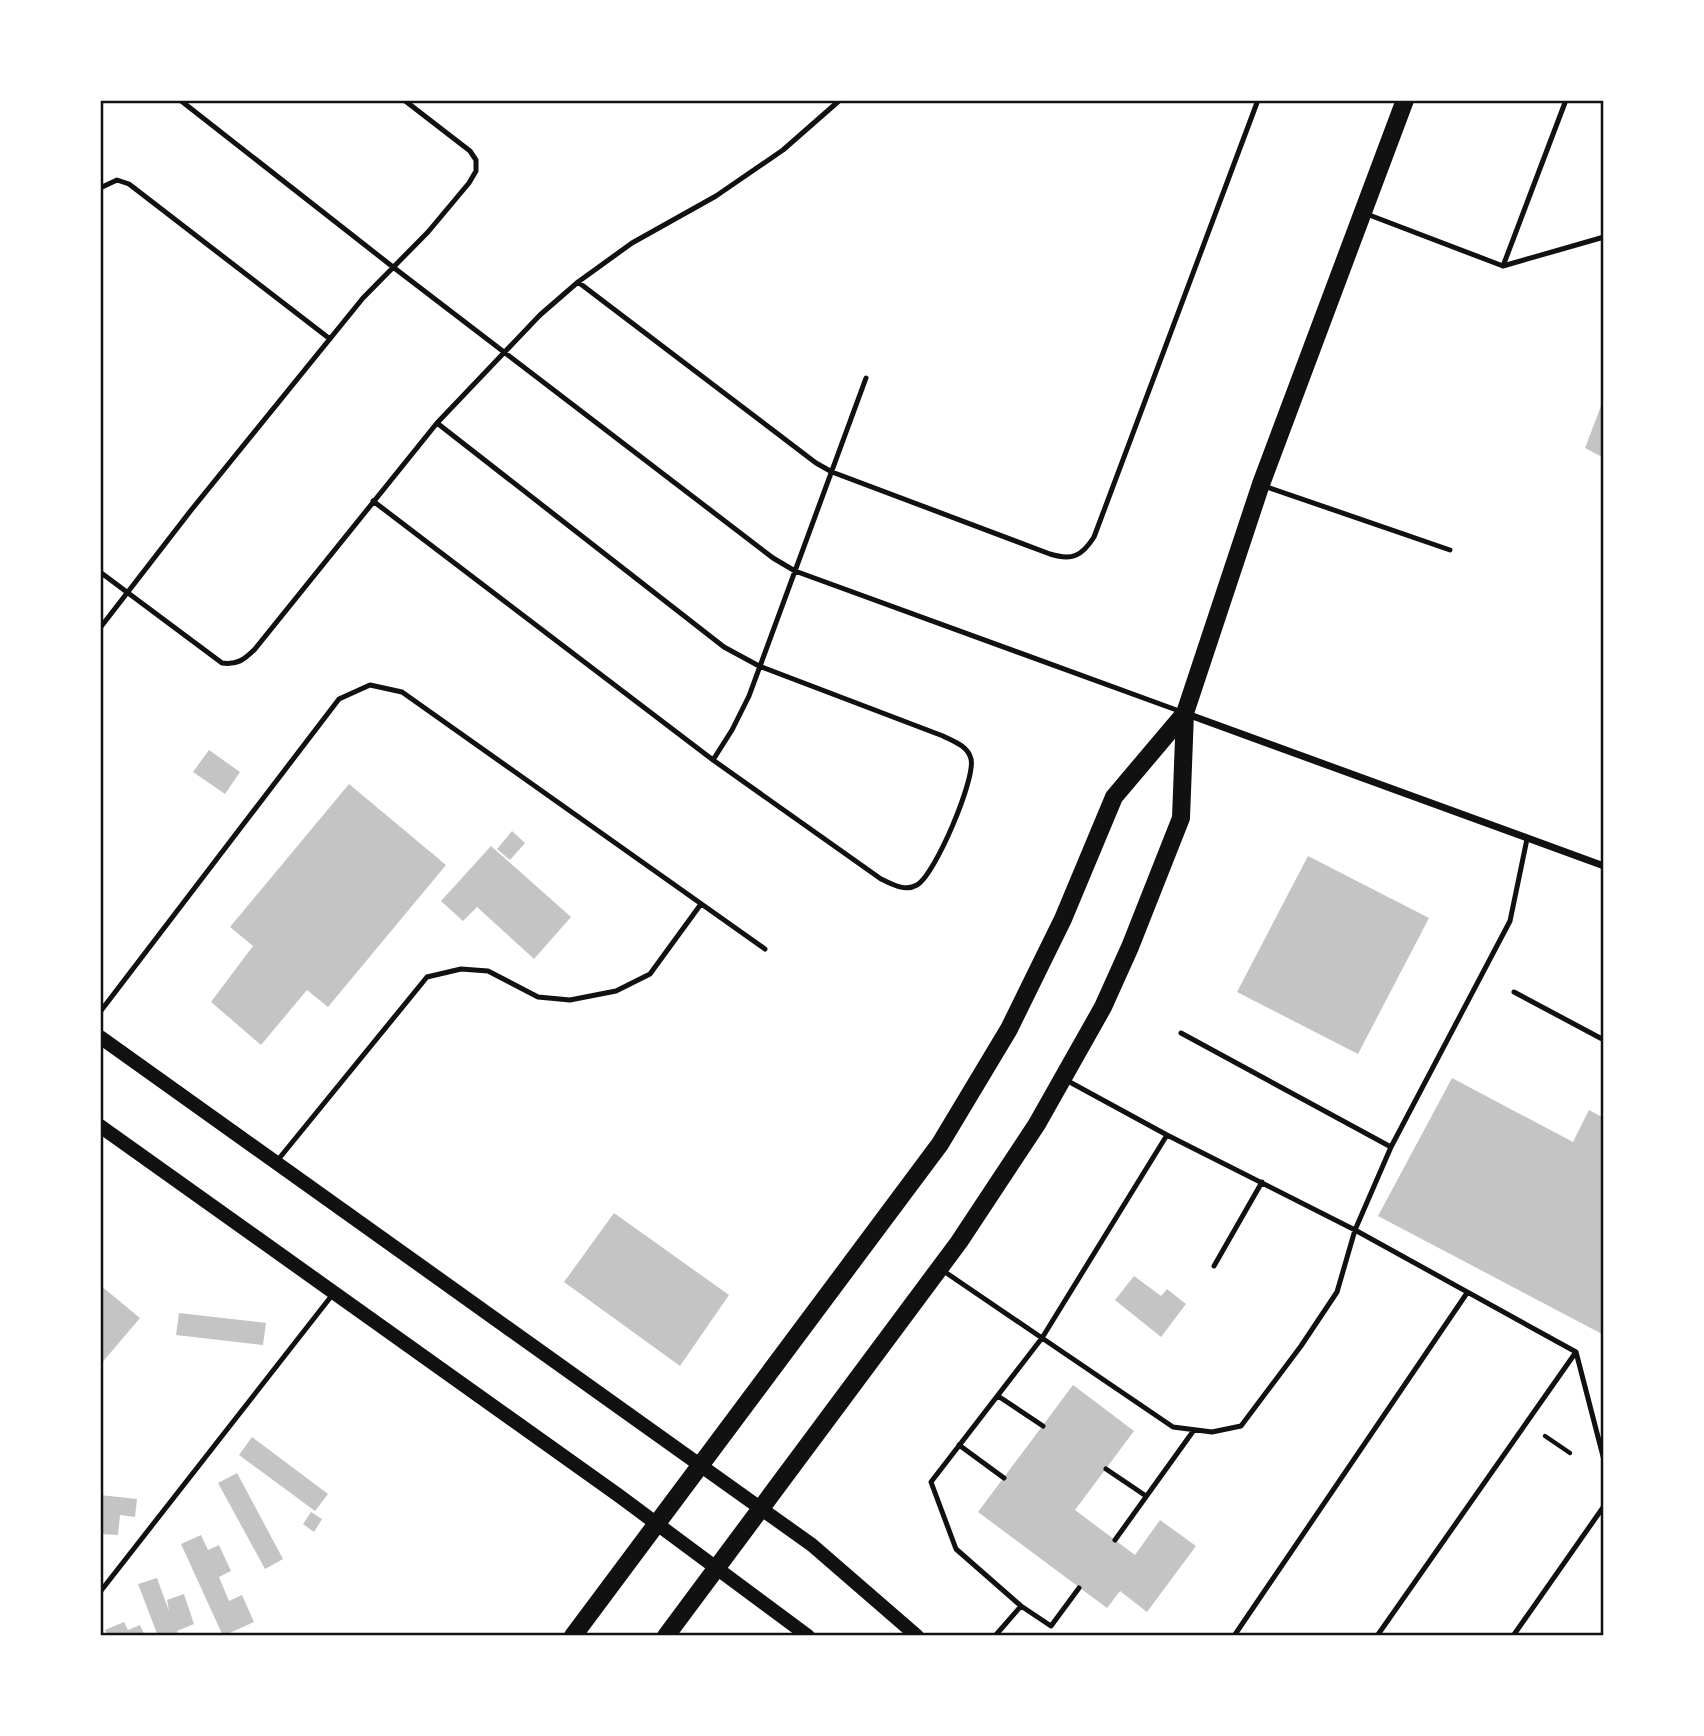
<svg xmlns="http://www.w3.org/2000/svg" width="1704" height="1736" viewBox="0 0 1704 1736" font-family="'Work Sans',sans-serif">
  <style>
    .building { fill: #c4c4c4 }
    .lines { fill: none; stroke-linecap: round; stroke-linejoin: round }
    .path { stroke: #111; stroke-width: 4.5 }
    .service { stroke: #111; stroke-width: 5 }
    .minor { stroke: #111; stroke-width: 7 }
    .secondary { stroke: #111; stroke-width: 14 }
    .primary { stroke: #111; stroke-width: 18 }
    .neatline { fill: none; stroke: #111; stroke-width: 2.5 }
  </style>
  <rect width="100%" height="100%" fill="#fff"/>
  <!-- building -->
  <path class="building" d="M 1604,398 L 1604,458 L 1585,448 Z
    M 209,750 L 240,772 L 225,794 L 193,772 Z
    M 349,784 L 446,865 L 328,1007 L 307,990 L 261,1045 L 211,1002 L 253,946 L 230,927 Z
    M 512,831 L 525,843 L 510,860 L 497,849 Z
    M 491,846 L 571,917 L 534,959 L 477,907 L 463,921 L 441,901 Z
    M 1308,856 L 1429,918 L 1358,1054 L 1237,992 Z
    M 1452,1078 L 1573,1142 L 1589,1110 L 1604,1118 L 1604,1335 L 1378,1216 Z
    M 614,1213 L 729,1295 L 680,1366 L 564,1282 Z
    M 1134,1276 L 1161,1296 L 1167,1289 L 1186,1304 L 1161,1337 L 1115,1300 Z
    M 100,1285 L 140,1318 L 100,1365 Z
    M 179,1313 L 266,1323 L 263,1345 L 176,1335 Z
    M 1073,1385 L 1134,1431 L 1075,1510 L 1135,1555 L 1160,1520 L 1196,1546 L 1147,1612 L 1120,1591 L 1107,1608 L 978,1512 Z
    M 252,1437 L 328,1494 L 315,1511 L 239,1455 Z
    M 237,1473 L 283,1559 L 265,1569 L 218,1483 Z
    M 100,1495 L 137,1499 L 135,1517 L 120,1515 L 118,1535 L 100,1534 Z
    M 311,1512 L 322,1519 L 314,1532 L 303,1524 Z
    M 201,1535 L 208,1550 L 219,1545 L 231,1571 L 219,1577 L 229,1601 L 242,1595 L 254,1622 L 223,1636 L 181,1544 Z
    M 157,1578 L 169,1611 L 167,1600 L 184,1594 L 194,1624 L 177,1631 L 179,1636 L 158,1636 L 138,1584 Z
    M 124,1622 L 128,1630 L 140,1625 L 145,1636 L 108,1636 L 105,1630 Z"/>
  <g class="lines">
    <!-- path -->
    <path class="path" d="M 1545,1436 L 1570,1453"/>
    <!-- service -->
    <path class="service" d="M 180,100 L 393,267 L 773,558 L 795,571 L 1182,712
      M 100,188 L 117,180 L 129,184 L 330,339
      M 1364,213 L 1503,266 L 1566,100
      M 1503,266 L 1604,237
      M 578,282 L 816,463 L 832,472 L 1050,554 C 1072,561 1082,556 1094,537 L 1258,100
      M 1264,486 L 1450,550
      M 373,501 L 713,760 L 881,879 C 892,884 905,892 917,885 C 935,875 976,778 971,759 C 968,746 953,741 943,736 L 759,666 L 724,647 L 437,423
      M 100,572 L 222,663 C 237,665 244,660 255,649 L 437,423 L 540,315 L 578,282 L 632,243 L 716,196 L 783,150 L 840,100
      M 100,628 L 192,509 L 363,298 L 428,232 L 469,183 L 476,171 L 476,160 L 470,151 L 404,100
      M 713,760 L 732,730 L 749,696 L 866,378
      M 1514,992 L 1604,1040
      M 100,1012 L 339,699 L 370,685 L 402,692 L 765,949
      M 1181,1033 L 1391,1147
      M 1066,1080 L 1167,1135 L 1355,1230 L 1576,1352 L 1604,1460
      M 1167,1135 L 1042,1338 L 1173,1427 L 1212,1432 L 1241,1426 L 1301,1346 L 1337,1292 L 1355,1230 L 1391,1147 L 1510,921 L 1527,839
      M 277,1161 L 427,977 L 461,969 L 488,971 L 538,997 L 570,1000 L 616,991 L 650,974 L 701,904
      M 1214,1266 L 1262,1182
      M 942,1270 L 1042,1338 L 931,1482 L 956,1549 L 1021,1606 L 995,1636
      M 998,1396 L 1043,1426
      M 959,1445 L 1004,1478
      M 1106,1469 L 1146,1496
      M 1115,1540 L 1194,1430
      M 100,1592 L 333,1294
      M 1021,1606 L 1051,1626 L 1079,1588
      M 1234,1636 L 1467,1293
      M 1377,1636 L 1576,1352
      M 1513,1636 L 1604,1506"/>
    <!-- minor -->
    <path class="minor" d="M 1187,714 L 1604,866"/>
    <!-- secondary -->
    <path class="secondary" d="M 100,1037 L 812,1545 L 917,1636
      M 100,1126 L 618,1495 L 808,1636"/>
    <!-- primary -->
    <path class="primary" d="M 573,1636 L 940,1144 L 1009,1029 L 1063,919 L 1114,797 L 1185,713
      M 666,1636 L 959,1242 L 1037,1124 L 1103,1007 L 1130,947 L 1181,818 L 1185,713 L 1261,484 L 1405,100"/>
  </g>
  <!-- border -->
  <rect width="1704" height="1736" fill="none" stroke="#ffffff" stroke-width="203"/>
  <rect x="102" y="102" width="1500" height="1532" class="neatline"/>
</svg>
